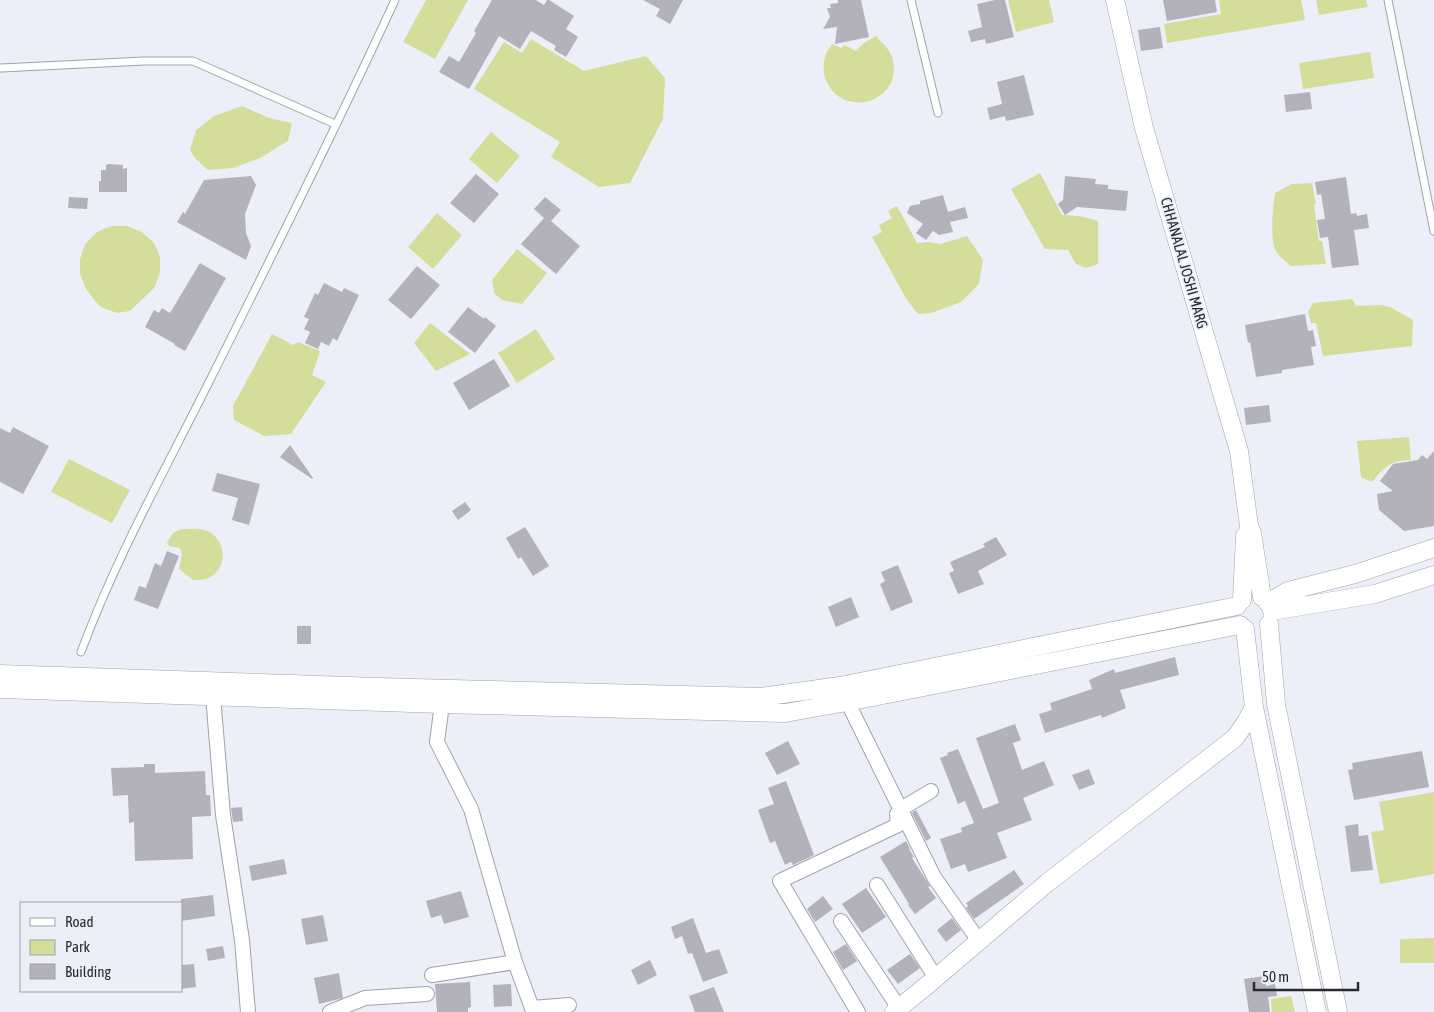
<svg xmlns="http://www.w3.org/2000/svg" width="1434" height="1012" viewBox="0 0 1434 1012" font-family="'Asap Condensed',sans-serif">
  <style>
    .green { fill: #d4dd99 }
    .building { fill: #b3b1ba }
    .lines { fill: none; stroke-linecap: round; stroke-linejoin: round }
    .service-casing { stroke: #a0a3ac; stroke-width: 9 }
    .minor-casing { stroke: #a0a3ac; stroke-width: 16 }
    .tertiary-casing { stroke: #a0a3ac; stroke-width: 19 }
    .service { stroke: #fff; stroke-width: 7 }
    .minor { stroke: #fff; stroke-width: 14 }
    .tertiary { stroke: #fff; stroke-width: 18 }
    .labels { text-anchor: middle; stroke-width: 4; stroke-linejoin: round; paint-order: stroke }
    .street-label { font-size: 15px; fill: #2a2b2e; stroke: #eceff8 }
  </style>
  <rect width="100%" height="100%" fill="#eceff8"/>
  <!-- green -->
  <path class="green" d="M 426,0 L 468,0 L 435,59 L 403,42 Z
    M 1008,0 L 1049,0 L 1054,22 L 1016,32 Z
    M 1219,0 L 1301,0 L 1305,20 L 1167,43 L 1164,24 L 1221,14 Z
    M 1316,0 L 1366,0 L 1368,7 L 1319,15 Z
    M 876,36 C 883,44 891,50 893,61 C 902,102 842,120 826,80 C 821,68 824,55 832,44 L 841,48 L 844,45 L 856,51 L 864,43 Z
    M 531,39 L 584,71 L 646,56 L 665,78 L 663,119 L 630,183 L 599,187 L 551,157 L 560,142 L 474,89 L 504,42 L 522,53 Z
    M 1370,52 L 1374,78 L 1303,89 L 1299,63 Z
    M 242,106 L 269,118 L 292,123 L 288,141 L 260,158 L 233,168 L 208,170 L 195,158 L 190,150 L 196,130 L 214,116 Z
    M 491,132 L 520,156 L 497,183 L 469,159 Z
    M 1040,173 L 1062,215 L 1080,216 L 1098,221 L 1098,264 L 1086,268 L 1076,264 L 1068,250 L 1045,249 L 1011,189 Z
    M 1312,183 L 1316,204 L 1314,205 L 1319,241 L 1322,241 L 1326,264 L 1291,266 C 1285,261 1278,256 1275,249 C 1270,236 1273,207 1275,193 L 1292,184 Z
    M 897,206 L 917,243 L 928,242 L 940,244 L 967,236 L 983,260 L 979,284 L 961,302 L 931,313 L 918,314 L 907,300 L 872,237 L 882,232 L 879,225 L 892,218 L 888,211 Z
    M 437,213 L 462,235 L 433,269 L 408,247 Z
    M 111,226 L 127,226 L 142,232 L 154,243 L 160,257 L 160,273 L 154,288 L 130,311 L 117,313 L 101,307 L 95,301 L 86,289 L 80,274 L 80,259 L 85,244 L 97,232 Z
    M 517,249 L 547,273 L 522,304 L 502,300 L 494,293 L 492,280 Z
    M 1352,299 L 1356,306 L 1381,305 L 1390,307 L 1413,320 L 1412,346 L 1323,356 L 1316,323 L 1311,323 L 1308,312 L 1313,303 Z
    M 430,323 L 470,354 L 436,371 L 414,343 Z
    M 536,329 L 555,359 L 517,383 L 498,353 Z
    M 272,334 L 293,345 L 298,342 L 320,351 L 312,375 L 326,382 L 291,434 L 264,436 L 234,420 L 233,406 Z
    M 1409,437 L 1411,460 C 1388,461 1386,466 1372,482 L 1361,477 L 1357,441 Z
    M 69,459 L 130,490 L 112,523 L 51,492 Z
    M 181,529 C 191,529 203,527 211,533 C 226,543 227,566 212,576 C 206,580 200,580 193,580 L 179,569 L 182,553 L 180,548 L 169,546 L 167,542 L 173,533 Z
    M 1434,792 L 1434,874 L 1380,884 L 1371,832 L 1384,830 L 1379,802 Z
    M 1434,938 L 1434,963 L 1400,963 L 1400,939 Z
    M 1291,996 L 1295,1012 L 1272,1012 L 1271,999 Z"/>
  <!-- building -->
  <path class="building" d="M 492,0 L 536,0 L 544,5 L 547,0 L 549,0 L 574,16 L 566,29 L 578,37 L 566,57 L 554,50 L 556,46 L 531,31 L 520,49 L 499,36 L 469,89 L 439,72 L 449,56 L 459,62 L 476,33 L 474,31 Z
    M 643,0 L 683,0 L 670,24 L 656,16 L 660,9 Z
    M 838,0 L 861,0 L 869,37 L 835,44 L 837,27 L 823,29 L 830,17 L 827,8 L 831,8 L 830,4 L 838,3 Z
    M 995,0 L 1005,0 L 1014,37 L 986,44 L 985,39 L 971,42 L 968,31 L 982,27 L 977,4 Z
    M 1163,0 L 1215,0 L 1217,12 L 1167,21 Z
    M 1160,27 L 1163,48 L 1141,51 L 1138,30 Z
    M 1024,75 L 1034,115 L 1006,121 L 1005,116 L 990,120 L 987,108 L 1002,104 L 997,82 Z
    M 1310,92 L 1312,109 L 1286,112 L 1284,95 Z
    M 109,164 L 123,165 L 123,169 L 127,168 L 127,192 L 99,192 L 99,181 L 101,181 L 101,170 L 106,170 L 106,165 Z
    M 476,174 L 499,194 L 474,223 L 450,203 Z
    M 251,176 L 256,185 L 245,214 L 246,233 L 251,246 L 246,260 L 177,222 L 183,212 L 185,214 L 204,180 Z
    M 1065,176 L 1096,179 L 1095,184 L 1108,185 L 1108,189 L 1128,191 L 1126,211 L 1077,207 L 1065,215 L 1058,204 L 1063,200 Z
    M 1346,177 L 1351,214 L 1356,213 L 1357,216 L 1367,214 L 1369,228 L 1354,230 L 1359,265 L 1332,268 L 1328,237 L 1320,238 L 1317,220 L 1325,219 L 1321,194 L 1317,195 L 1315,182 Z
    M 943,195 L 948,212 L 965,207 L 968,218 L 950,222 L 953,232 L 939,235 L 933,231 L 926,240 L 916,233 L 923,224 L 907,213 L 910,206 L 920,204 L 920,201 Z
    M 69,197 L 88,198 L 87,209 L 68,208 Z
    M 545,197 L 561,210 L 551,221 L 580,246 L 556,274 L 521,244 L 544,218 L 534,209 Z
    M 200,263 L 226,278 L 185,351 L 174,345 L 175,344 L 145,327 L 154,310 L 159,313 L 162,308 L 170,313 Z
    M 417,266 L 440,285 L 411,319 L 388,300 Z
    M 324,283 L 342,292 L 344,288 L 359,295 L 337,341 L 333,338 L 329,346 L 321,342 L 318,349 L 305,343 L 310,332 L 304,329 L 309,319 L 304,317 L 315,293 L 318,295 Z
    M 468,307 L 484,319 L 485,317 L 496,326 L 475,353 L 448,332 Z
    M 1305,314 L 1308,331 L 1313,330 L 1316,346 L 1311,347 L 1314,365 L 1282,370 L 1282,373 L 1256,377 L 1250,342 L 1248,343 L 1245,325 Z
    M 494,359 L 510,386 L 469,410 L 453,383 Z
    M 1269,405 L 1271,422 L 1246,425 L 1244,408 Z
    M 13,427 L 49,446 L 23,494 L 0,482 L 0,428 L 10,433 Z
    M 290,445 L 313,478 L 312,479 L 280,457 Z
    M 1434,451 L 1434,526 L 1404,531 L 1379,510 L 1377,494 L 1393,491 L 1380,481 L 1393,464 L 1418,460 L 1422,455 L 1427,459 Z
    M 217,473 L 260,484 L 249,525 L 232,520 L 238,498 L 212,491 Z
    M 465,502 L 471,510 L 458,520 L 452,511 Z
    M 525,527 L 549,566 L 533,576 L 521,557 L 518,559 L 506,538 Z
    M 996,537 L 1007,555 L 978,571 L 984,584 L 958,594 L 949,573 L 954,571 L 950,562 L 985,547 L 983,544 Z
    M 167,551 L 179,556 L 158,609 L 134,600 L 139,586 L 146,588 L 155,563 L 161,566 Z
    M 898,565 L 913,602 L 891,611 L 880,584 L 885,581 L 881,572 Z
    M 851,597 L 859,617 L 836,627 L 828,607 Z
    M 297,626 L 311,626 L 311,644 L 297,644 Z
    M 1175,657 L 1179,675 L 1120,690 L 1126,708 L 1102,718 L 1101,715 L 1045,733 L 1039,714 L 1052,710 L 1050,703 L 1092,689 L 1089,680 L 1114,669 L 1115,673 Z
    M 1015,724 L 1021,740 L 1013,743 L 1022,770 L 1044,761 L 1054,785 L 1023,798 L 1032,820 L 997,833 L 1007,858 L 968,872 L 965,864 L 951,869 L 940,839 L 962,832 L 961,828 L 974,823 L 965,801 L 958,804 L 940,758 L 948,755 L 947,753 L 958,749 L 983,809 L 999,803 L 976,738 Z
    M 788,741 L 800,764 L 777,775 L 765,753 Z
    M 1422,751 L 1429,787 L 1354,800 L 1348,770 L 1353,769 L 1352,763 Z
    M 144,764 L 155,764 L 155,773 L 205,771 L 206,795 L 210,795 L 211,816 L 192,817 L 193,859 L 135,861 L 134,822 L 129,823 L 128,795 L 113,796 L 111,768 L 144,767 Z
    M 1089,769 L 1095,784 L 1079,790 L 1072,775 Z
    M 786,781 L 814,855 L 793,865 L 791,862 L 785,865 L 775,841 L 770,843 L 758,810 L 774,804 L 768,788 Z
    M 242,807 L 243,821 L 233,822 L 231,808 Z
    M 916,810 L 931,838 L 926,841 L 912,813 Z
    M 1358,824 L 1359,836 L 1368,835 L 1373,870 L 1351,872 L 1345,826 Z
    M 906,841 L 910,849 L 909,849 L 914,857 L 912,858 L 930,886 L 928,887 L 936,898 L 915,914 L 908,905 L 909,904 L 880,857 Z
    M 284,859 L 287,874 L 252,881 L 249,866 Z
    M 1014,870 L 1024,884 L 974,919 L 966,908 L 968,906 L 966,903 Z
    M 866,888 L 886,917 L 862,933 L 842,904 Z
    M 461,891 L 469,917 L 444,924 L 441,915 L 431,918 L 426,901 Z
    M 213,895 L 215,916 L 181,921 L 181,899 Z
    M 823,896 L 833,909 L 815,922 L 807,909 Z
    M 323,915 L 328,941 L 306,945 L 301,919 Z
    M 693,918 L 706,953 L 719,949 L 728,973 L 703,982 L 692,953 L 688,954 L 682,936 L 675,939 L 671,927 Z
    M 952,918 L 961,930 L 946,942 L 937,930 Z
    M 846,944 L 857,961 L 843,970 L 833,952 Z
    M 223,946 L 225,958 L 208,961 L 206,949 Z
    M 910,954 L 920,968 L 898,984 L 887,970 Z
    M 650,960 L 657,975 L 638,985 L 631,970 Z
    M 194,964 L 196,987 L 181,989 L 181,965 Z
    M 339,973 L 343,998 L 319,1004 L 314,978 Z
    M 1264,976 L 1266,986 L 1275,984 L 1277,996 L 1268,997 L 1270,1012 L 1249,1012 L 1244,979 Z
    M 470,982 L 471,1007 L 468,1008 L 468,1012 L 437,1012 L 435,984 Z
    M 511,984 L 512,1006 L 494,1007 L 493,985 Z
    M 714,987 L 724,1012 L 695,1012 L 689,996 Z"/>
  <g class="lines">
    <!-- service casing -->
    <g class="service-casing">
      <path id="service" d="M 911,0 L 938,113
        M 1388,0 L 1434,231
        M 1,68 L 144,61 L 193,61 L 335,124
        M 81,652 C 115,560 163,474 207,386 C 271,258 335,130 395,0"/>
    </g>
    <!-- minor casing -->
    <g class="minor-casing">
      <path id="minor" d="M 843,693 L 934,877 L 979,941
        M 213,696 L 223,815 L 242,940 L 248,1012
        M 442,704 L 437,742 L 471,809 L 515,962 L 532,1008 L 569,1005
        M 877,885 L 936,978
        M 841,921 L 899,1008
        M 432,975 L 515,962
        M 330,1012 L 365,998 L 427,994
        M 858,1012 L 780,881 L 898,825 L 897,814 L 901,809 L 931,791"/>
    </g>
    <!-- tertiary casing -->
    <g class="tertiary-casing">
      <path id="tertiary" d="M 1115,0 L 1144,128 L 1239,451 L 1249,526 L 1252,533 L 1262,597
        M 1242,600 L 1245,536
        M 1268,603 L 1288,591 L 1355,574 L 1434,548
        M 1272,611 L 1375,594 L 1434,575
        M 1269,624 L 1276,704 L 1338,1012
        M 1245,629 L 1254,707 L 1317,1012
        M 0,674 L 378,687 L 761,697 L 840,686 L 1237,606
        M 0,689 L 442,704 L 785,713 L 847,702 L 1240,625
        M 894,1012 L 925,987 L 1047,883 L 1235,738 L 1246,722 L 1254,707"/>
    </g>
    <!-- service -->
    <use href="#service" class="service"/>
    <!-- minor -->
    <use href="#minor" class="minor"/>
    <!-- tertiary -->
    <use href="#tertiary" class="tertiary"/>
  </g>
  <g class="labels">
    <!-- street labels -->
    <g class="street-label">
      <text transform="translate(1184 263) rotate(74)" y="5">CHHANALAL JOSHI MARG</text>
    </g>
  </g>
  <!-- legend -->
  <rect x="20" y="902" width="162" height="90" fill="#eceff8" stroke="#9ea1a7"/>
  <rect x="30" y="918" width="25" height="8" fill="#ffffff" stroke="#9ea1a7"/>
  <text x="65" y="927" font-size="15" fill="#2a2b2e">Road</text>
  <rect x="30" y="940" width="25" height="15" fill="#d4dd99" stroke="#9ea1a7"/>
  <text x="65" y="952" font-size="15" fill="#2a2b2e">Park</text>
  <rect x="30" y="964" width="25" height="15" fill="#b3b1ba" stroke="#9ea1a7"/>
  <text x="65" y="977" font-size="15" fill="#2a2b2e">Building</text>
  <!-- scale -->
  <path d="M1254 982v8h104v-8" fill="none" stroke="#2a2b2e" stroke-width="2.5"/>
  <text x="1262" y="982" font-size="15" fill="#2a2b2e" stroke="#eceff8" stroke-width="4" paint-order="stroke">50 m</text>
</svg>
